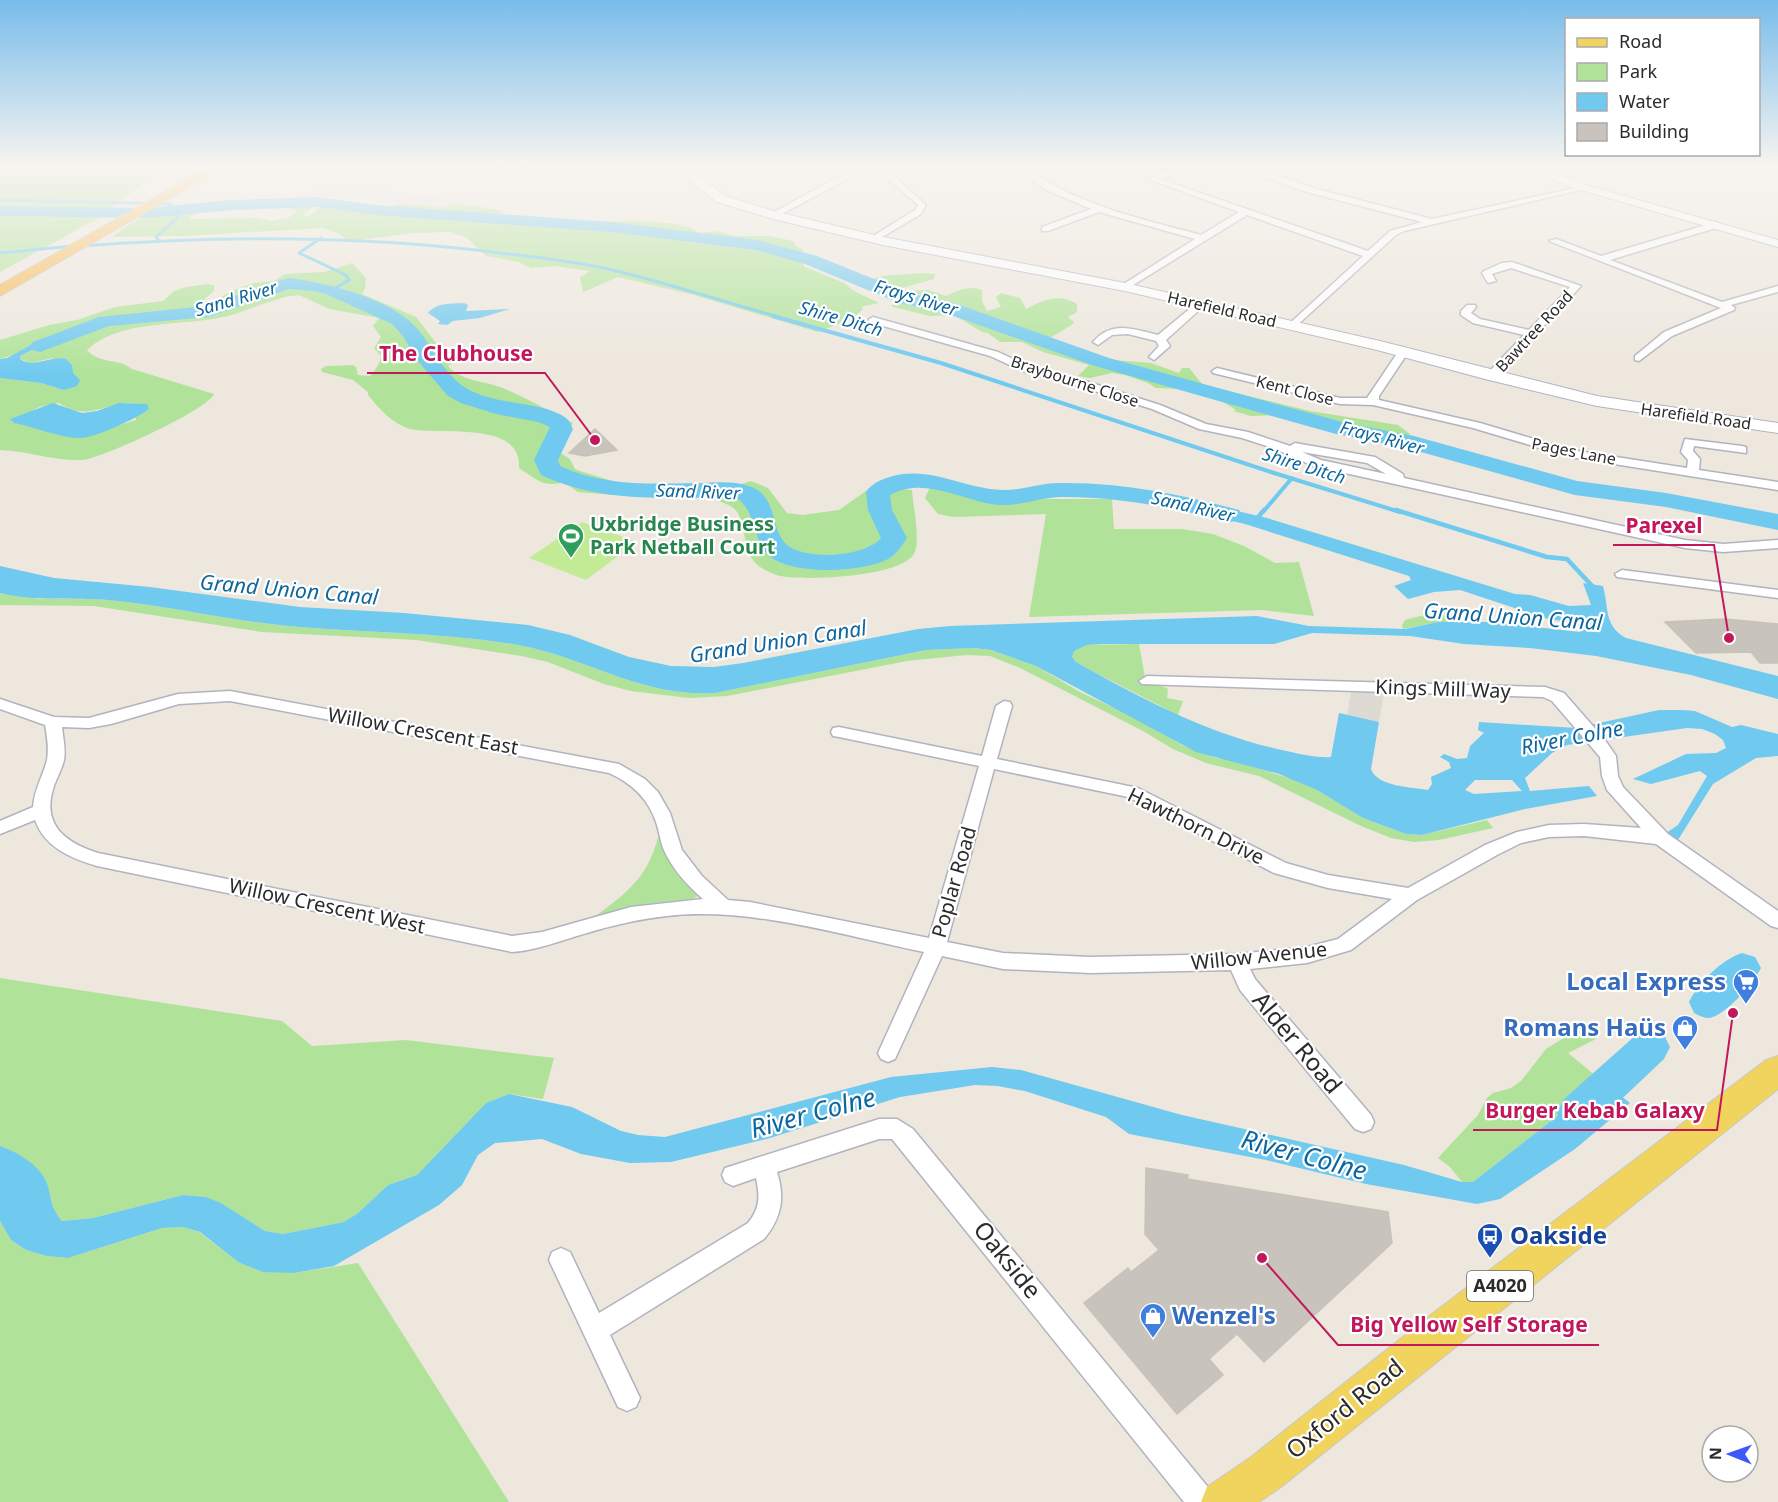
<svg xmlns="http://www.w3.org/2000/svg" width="1778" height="1502" viewBox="0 0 1778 1502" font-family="'Noto Sans',sans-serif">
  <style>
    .industrial { fill: #e0dee5 }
    .education { fill: #eee5cc }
    .green { fill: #b0e399; fill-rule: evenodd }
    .pitch { fill: #c3eb95 }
    .plaza { fill: #dddad4 }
    .water { fill: #70c9ef; fill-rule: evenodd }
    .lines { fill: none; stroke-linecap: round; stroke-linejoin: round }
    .stream-far2 { stroke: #70c9ef; stroke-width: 3 }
    .stream-far1 { stroke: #70c9ef; stroke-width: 4 }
    .stream { stroke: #70c9ef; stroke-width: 4.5 }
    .river { fill: #70c9ef; fill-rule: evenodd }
    .building { fill: #c8c3bd; stroke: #c8c3b7; stroke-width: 1.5 }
    .minor-casing { stroke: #b1b3bf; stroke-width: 3 }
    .tertiary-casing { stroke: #b1b3bf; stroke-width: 2 }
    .secondary-casing { stroke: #b1b3bf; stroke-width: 2 }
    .primary-casing { stroke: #c8c8c8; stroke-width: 2 }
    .trunk-casing { stroke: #c8c8c8; stroke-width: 2 }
    .minor { fill: #fff; fill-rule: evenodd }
    .tertiary { fill: #fff; fill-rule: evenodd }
    .secondary { fill: #fff; fill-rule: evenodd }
    .primary { fill: #f1d45e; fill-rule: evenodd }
    .trunk { fill: #f8bc5a; fill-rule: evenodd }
    .labels { text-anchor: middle; stroke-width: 4.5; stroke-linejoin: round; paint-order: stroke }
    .far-street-label { font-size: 16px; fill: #2b2b2b; stroke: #fff }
    .far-water-label { font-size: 18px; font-style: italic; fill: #0d669d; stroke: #fff }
    .shield { fill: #fff; stroke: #6b6b6b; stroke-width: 1.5 }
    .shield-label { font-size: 18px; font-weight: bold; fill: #2b2b2b }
    .leisure-label { font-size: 20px; font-weight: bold; fill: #27864d; stroke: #fff; text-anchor: start }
    .street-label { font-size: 20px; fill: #2b2b2b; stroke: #fff }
    .water-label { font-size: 21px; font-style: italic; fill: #0d669d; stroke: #fff }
    .near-shop-label { font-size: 24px; font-weight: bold; fill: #366cbe; stroke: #fff; text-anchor: end }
    .near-street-label { font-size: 24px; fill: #2b2b2b; stroke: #fff }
    .near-transit-label { font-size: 24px; font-weight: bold; fill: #164399; stroke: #fff; text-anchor: start }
    .near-water-label { font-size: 26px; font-style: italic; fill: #0d669d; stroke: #fff }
    .leader { fill: none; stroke: #c2185b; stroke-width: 2 }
    .callout-dot { fill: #c2185b; stroke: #fff; stroke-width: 2 }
    .callout-label { font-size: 21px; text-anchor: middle; font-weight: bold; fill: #c2185b; stroke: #fff; stroke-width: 4.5; stroke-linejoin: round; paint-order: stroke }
  </style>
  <rect width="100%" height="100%" fill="#ede7dd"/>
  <!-- industrial -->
  <path class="industrial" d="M 329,184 L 450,199 L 439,207 L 307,194 Z"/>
  <!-- education -->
  <path class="education" d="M 1524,165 L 1628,165 L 1598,191 Z"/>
  <!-- green -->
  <path class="green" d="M 0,165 L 168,165 L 104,213 L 106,214 L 0,272 Z
    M 307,202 L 316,204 L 301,217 L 310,215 L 321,207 L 345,207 L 380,213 L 398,204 L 439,207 L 454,204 L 475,206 L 504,211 L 488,222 C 517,223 547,224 576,223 C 602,222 680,216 699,233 L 715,231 L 736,236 L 770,236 L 793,241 L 796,246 L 803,249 L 801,261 L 805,267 L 844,283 L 854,291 L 879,303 L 861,307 L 863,309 L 853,318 L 818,332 L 694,295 L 618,277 L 583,292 L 580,277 L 590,271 L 555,266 L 531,268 L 519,262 L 486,256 L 467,238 L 451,232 L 413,233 L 360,240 L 345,239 L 339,234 L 323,228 L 184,236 L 113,237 C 122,226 166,203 180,205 L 184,210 L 203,211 L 189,217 L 191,219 L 256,218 L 272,221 L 288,218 L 296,212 L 296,210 L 278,206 Z
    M 352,263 L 366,278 L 365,289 L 362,294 L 416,317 L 436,343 L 451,352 L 453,362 L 448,366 C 461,381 483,381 500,387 C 525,397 549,411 573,423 L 565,444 L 559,452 L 570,459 L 575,469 L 580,471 L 622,484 L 613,495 L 578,492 L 564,482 C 543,488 536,479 519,468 C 522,419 439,436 410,429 C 393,424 379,409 368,395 L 368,392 L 353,380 L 322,372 L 321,369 L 326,366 L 353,365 L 356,367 L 358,375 L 370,376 C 375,370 380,364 381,356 L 374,348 L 381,337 L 373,326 L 379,318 L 329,309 L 299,295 C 279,296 249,310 228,316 C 185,327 120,318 87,350 C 98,364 119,358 132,369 L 214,394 C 209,409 101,459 82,460 C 54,461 28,451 0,450 L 0,378 L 41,383 L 64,390 L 53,358 L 31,363 L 20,359 L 20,356 L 39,347 L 0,359 L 0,340 L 49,325 L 77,320 L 115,307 L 163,301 L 174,291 L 186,287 L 207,284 L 214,285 L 214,291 L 197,306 L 197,308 L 202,309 L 231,291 L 254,283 L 274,281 L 285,274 L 324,272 ZM 59,403 C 88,422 103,403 133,403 L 136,420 L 78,438 L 11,419 L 29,413 L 39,407 Z
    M 922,273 L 935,274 L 934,279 L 902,288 L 910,291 L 928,290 L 946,296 C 959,290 968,285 982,290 L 982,301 L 987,311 L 1001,307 L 996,297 L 1001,293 L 1020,298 L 1026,309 C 1044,300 1058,293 1077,304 L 1077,312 L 1068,317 L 1074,322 L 1073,324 L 1050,338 L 1073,351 L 1102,359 L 1151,363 L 1179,373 L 1182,368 L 1189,368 L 1203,385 L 1310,411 L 1398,425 L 1410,434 L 1408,437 L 1390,439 L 1348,428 L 1284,415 L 1251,416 L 1234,411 L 1236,410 L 1223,402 L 1181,389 L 1156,388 L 1148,383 L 1125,375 L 1112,373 L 1090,378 L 1078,376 L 1089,365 L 1043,352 L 1022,342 L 1000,342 L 988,333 L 982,332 L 954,315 L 930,316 L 893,307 L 891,305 L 908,303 L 907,298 L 871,290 L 863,284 C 877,273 905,275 922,273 Z
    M 938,480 L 987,499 L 1112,499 L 1114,529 L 1182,529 L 1213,534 L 1244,546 L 1275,563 L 1299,562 L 1314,616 L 1262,610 L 1029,617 L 1046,514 L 953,517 L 938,514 L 925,498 L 932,483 Z
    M 751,481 L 768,488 L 787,513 L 803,515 L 839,510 L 873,486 L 912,490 C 913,505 921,542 914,554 C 900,577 806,581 781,576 C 775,575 765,570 760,567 C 739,552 749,518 732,507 C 724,502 714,500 706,497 L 709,494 Z
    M 0,593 C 35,602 73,597 108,600 C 168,606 228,620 288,626 C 365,633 442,632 518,645 C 589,658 639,697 715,693 L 926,650 L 974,648 L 991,650 L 1036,666 L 1082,693 L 1134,717 L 1182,745 L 1216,758 L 1231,760 L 1298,781 L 1317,790 L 1363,818 L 1406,834 L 1422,835 L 1487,820 L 1493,828 L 1439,840 L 1414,842 L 1391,838 L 1361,826 L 1259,776 L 1206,763 L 1173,749 L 1143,731 L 1020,668 L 990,656 L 966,655 L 907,661 L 727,696 L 689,698 L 631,691 L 604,684 L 548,662 L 521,656 L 416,640 L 262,632 L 94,606 L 0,605 Z
    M 1451,608 L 1461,622 L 1438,622 L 1403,629 L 1402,625 L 1405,620 Z
    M 1139,644 L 1146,683 L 1159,684 L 1168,689 L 1167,698 L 1183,701 L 1178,715 L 1096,673 L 1076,662 L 1071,657 L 1074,651 L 1087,645 Z
    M 659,833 L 664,848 L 698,896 L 692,899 L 655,903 L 593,918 C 628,892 649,877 659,833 Z
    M 0,978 L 282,1021 L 312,1046 L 406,1040 L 554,1058 L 543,1099 L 509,1094 L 486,1103 L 417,1175 L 388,1185 L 358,1213 L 344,1222 L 283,1234 L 265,1231 L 222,1204 L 206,1197 L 183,1195 L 93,1218 L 62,1221 L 51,1208 L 45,1180 L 0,1146 Z
    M 1581,1027 L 1596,1039 L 1568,1053 L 1602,1081 L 1473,1182 L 1462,1182 L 1450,1167 L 1438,1158 L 1478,1115 L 1487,1098 L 1493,1093 L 1511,1088 L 1521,1081 L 1546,1049 Z
    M 0,1221 L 11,1240 L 26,1250 L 47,1256 L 68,1258 L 162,1228 L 183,1227 L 199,1232 L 238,1262 L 294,1273 L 358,1263 L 509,1502 L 0,1502 Z"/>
  <!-- pitch -->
  <path class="pitch" d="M 582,522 L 637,542 L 586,580 L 529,558 Z"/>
  <!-- plaza -->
  <path class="plaza" d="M 1351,692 L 1384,693 L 1379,722 L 1347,715 Z"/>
  <!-- water -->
  <path class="water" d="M 464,303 L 468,305 L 466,311 L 510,309 L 480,318 L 453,321 L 447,325 L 438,324 L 440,321 L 428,313 C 437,302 451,304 464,303 Z
    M 31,345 L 40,346 L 20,356 L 20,359 C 34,369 50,355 66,359 L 72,365 L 73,373 L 80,380 L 77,386 L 64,390 L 41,383 L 0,378 L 0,359 L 7,358 Z
    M 53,403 L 82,413 L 97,411 L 119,403 L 147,404 L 149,409 C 138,418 93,439 79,438 C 61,438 34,427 14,423 L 10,419 Z
    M 1190,500 L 1267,518 L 1515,594 L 1530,595 L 1569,606 L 1591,605 L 1583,583 L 1603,586 C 1609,609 1604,626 1626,638 L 1778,676 L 1778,699 L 1691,675 L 1596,656 L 1530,648 L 1464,644 L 1410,636 L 1312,633 L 1274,644 L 1104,644 L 1087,645 L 1074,651 L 1072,657 L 1076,662 C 1144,700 1214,737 1291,752 C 1304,755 1318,758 1331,757 L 1339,713 L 1379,722 L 1371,769 C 1377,787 1412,787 1428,790 L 1432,784 L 1431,777 L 1451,768 L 1449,762 L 1440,757 L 1444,754 L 1457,759 L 1467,758 L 1470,746 L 1484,733 L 1478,730 L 1479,722 L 1576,728 L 1659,710 L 1683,710 L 1695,711 L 1732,727 L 1741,725 L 1778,734 L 1778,756 L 1756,758 L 1713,784 L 1676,843 L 1666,833 L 1678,825 L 1707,776 L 1700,771 L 1651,784 L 1633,779 L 1686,754 L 1716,753 L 1726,748 L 1723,740 L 1715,734 L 1702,729 L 1687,728 L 1567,745 L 1552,753 L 1525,778 L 1530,791 L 1589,786 L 1597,796 L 1525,809 L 1422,835 L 1406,834 L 1363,818 L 1317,790 L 1279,774 L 1196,752 L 1036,666 L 991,650 L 974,648 L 926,650 L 715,693 C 639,697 589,658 518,645 C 442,632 365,633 288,626 C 228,620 168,606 108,600 C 73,597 35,602 0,593 L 0,566 L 54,578 L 150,587 L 300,607 L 404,613 L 528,625 L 570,635 L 629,657 L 671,666 L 714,667 L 743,663 L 918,629 L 950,626 L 1257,616 L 1309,626 L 1405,629 L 1438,622 L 1491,622 L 1580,632 L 1582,628 L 1575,623 L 1548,619 L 1460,590 L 1434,592 L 1408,599 L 1394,586 L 1411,580 L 1409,576 L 1245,524 L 1187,510 ZM 1475,780 L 1512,780 L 1522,791 L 1474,794 L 1465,790 Z
    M 992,1067 L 1021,1070 L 1182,1115 L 1404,1165 L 1462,1182 L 1473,1182 L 1602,1081 L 1630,1103 L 1575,1149 L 1500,1199 L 1477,1204 L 1366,1184 L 1266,1160 L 1129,1134 L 1106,1117 L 1025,1091 L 997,1086 L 975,1085 L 900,1097 L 770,1138 L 671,1162 L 630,1163 L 581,1154 L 542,1139 L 495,1143 L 478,1155 L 462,1185 L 439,1205 L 334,1266 L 294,1273 L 263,1272 L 238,1262 L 200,1232 L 183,1227 L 162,1228 L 68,1258 L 47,1256 L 26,1250 L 11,1240 L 0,1221 L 0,1146 C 17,1152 38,1164 46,1181 C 53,1199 48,1204 62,1221 L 93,1218 L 183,1195 L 206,1197 L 221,1203 L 265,1231 L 283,1234 L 344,1222 L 358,1213 L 388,1185 L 417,1175 L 486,1103 L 509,1094 L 572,1107 L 621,1131 L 638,1135 L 665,1137 L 891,1077 Z"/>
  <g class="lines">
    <!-- stream-far2 -->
    <path class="stream-far2" d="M 0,200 L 171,204 L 170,212
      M 321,238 L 299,253 L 346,275 L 349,280 L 332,290
      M 158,240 L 156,237 L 178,217 L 175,211
      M 82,246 C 225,235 367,235 509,254 C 543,258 579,262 612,270 C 668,283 724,302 779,317
      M 0,253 L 73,246"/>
    <!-- stream-far1 -->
    <path class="stream-far1" d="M 773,316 L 941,363 L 1274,473 L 1400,512
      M 1263,512 L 1292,478"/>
    <!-- stream -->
    <path class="stream" d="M 1396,510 L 1547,557 L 1567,559 L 1595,589
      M 1255,521 L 1264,510"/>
    <!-- river -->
    <path class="river" d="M 317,197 L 376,205 L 611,222 L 757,240 L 817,256 L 911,294 L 954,303 L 1109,358 L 1346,423 L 1414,436 L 1577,481 L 1666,493 L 1778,514 L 1778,530 L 1666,507 L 1575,495 L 1403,447 L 1336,434 L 1095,366 L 942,312 L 899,303 L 805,264 L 756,250 L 611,232 L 376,215 L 317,207 L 232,210 L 149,218 L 0,216 L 0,206 L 149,208 L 232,200 Z
      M 288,278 C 326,282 397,300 420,332 C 434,350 445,375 466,388 C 495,406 543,401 566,418 C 569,420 571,425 573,429 L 558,460 L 560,466 C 603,486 647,484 694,483 C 711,483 732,480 749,486 C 779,496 769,529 787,545 C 807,561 865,557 881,538 L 868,510 L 866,492 C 872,483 882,479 893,476 C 933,466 965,490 1005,490 C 1023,490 1040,483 1059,483 C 1120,482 1180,494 1239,510 L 1242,515 L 1239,520 L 1230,522 C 1174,508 1117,496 1059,497 C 1039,498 1020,506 1000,505 C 963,502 925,475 890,495 L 892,510 L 907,538 C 902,545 896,555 888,559 C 862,573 789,576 767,554 C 753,538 755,508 736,498 C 667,496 606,505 541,475 L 534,460 L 550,427 L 538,422 L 496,414 L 461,403 L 448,396 L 417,360 L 403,336 L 392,324 L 326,294 L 314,291 L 289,289 L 208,317 L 109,326 L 40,352 L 33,350 L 30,346 L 33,342 L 99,317 L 205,306 Z
      M 1742,953 L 1755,957 L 1761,968 C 1754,982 1725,1017 1708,1018 C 1704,1018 1698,1015 1694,1013 L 1689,1002 C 1699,982 1721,960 1742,953 Z
      M 1650,1030 L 1664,1035 L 1670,1047 L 1664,1059 L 1593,1126 L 1578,1132 L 1563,1126 L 1557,1113 L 1563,1100 L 1636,1035 Z"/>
  </g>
  <!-- building -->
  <path class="building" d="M 595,429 L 617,450 L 585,456 L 569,453 Z
    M 1725,619 L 1778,624 L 1778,663 L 1760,663 L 1751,652 L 1696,653 L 1665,622 Z
    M 1146,1168 L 1188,1175 L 1187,1179 L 1388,1212 L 1392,1243 L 1264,1362 L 1237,1334 L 1209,1359 L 1223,1375 L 1177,1414 L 1084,1303 L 1128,1268 L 1131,1272 L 1159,1250 L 1145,1234 Z"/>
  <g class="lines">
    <!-- minor casing -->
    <g class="minor-casing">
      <path id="minor" d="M 491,165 L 512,165 L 545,172 L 541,174 Z
        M 873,165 L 886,165 L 884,167 L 926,205 L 921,214 L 877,240 L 870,238 L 915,210 L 918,205 L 877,169 L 851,177 L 776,217 L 769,215 L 845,173 Z
        M 1187,165 L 1200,165 L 1160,179 L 1368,251 L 1390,231 L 1422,222 L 1307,192 L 1261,176 L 1239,165 L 1250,165 L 1313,188 L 1432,219 L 1585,186 L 1589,188 L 1404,231 L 1396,235 L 1293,329 L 1288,326 L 1289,324 L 1363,256 L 1247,215 L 1125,290 L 1120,287 L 1122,285 L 1195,239 L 1099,212 L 1048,231 L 1042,231 L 1042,227 L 1091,209 L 1047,190 L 1027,176 L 1034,174 C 1086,207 1142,219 1201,235 L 1239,212 L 1151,180 L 1154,174 Z
        M 1716,222 L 1720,225 L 1719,227 L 1610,260 L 1722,302 L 1778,286 L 1778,292 L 1731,305 L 1735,308 L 1734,310 L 1672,336 L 1639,361 L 1635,360 L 1635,356 L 1664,332 L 1721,308 L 1549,241 L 1556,239 L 1601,256 Z
        M 1512,262 L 1581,286 L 1495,378 L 1487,378 L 1487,374 L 1524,335 L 1473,323 L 1461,315 L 1461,311 L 1467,305 L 1475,305 L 1476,307 L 1471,313 L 1480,319 L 1529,330 L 1570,287 L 1511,268 L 1492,274 L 1496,281 L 1488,283 L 1482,273 L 1484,271 L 1502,263 Z
        M 1198,302 L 1206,304 L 1166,340 L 1170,346 L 1154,360 L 1149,357 L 1159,346 L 1156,341 L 1128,334 L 1112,335 L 1098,345 L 1093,342 C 1112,320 1133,329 1158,335 Z
        M 873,317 L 998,352 L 1033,368 L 1076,378 L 1160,405 L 1206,424 L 1248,432 L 1290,446 L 1295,443 L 1375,457 L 1403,474 L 1404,478 L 1685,540 L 1723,544 L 1778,540 L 1778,548 L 1723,552 L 1685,548 L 1313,466 L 1273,448 L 1242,438 L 1199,429 L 1152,409 L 1069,383 L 1025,372 L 990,356 L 869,322 L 868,320 ZM 1302,452 L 1367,463 L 1386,474 L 1321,460 Z
        M 1404,348 L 1409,351 L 1379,396 L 1379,400 L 1480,423 L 1571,450 L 1687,468 L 1688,460 L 1681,452 L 1685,439 L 1742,446 L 1746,447 L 1746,453 L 1694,446 L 1693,451 L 1700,459 L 1699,470 L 1778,482 L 1778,490 L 1570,457 L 1473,428 L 1373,405 L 1340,404 L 1213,373 L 1212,371 L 1217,368 L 1340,398 L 1367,398 L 1400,349 Z
        M 1622,570 L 1778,590 L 1778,598 L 1617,577 L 1615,574 Z
        M 1147,676 L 1545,687 L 1564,693 L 1605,740 L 1616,756 L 1618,776 L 1623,787 L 1668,834 L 1778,911 L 1778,928 L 1771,926 L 1656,844 L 1584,836 L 1549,837 L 1521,843 L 1497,855 L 1417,900 L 1351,950 L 1307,963 L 1250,969 L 1255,979 L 1371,1115 L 1374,1122 L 1371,1129 L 1363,1132 L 1355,1129 L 1240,990 L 1231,970 L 1090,973 L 1003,969 L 942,956 L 895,1059 L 888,1062 L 881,1059 L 878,1053 L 924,952 C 844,936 749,906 667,916 C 640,919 613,925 587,933 C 562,940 538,950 512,952 L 97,866 C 71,858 45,848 35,820 L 0,834 L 0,821 L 33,807 C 34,790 43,776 47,760 C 49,748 47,736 45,725 L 0,709 L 0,699 L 54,717 L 89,718 L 178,694 L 230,691 L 619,764 L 645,779 L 658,792 L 670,813 L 682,850 L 702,876 L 728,900 L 750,902 L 929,938 L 979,766 L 839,737 L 833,736 L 831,732 L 833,728 L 839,727 L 982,756 L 996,706 L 1004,701 L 1010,702 L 1012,706 L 997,759 L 1138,788 L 1286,863 L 1328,875 L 1408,888 L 1485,845 L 1517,832 L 1549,825 L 1584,824 L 1641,828 L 1607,790 L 1602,776 L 1600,757 L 1552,701 L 1543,697 L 1142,684 L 1139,681 ZM 230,701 L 609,773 C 631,783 648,798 656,822 C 659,830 660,840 663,848 C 672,869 687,885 703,899 L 631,907 L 542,932 L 512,936 L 98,853 C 64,842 41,824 54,786 C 57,777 62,769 64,760 C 66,749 63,738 62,727 L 89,728 L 111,724 L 179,704 ZM 994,769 L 1128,797 L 1274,873 L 1328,888 L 1392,899 L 1338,939 L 1307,947 L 1237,954 L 1090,957 L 1003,953 L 947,942 Z
        M 879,1119 L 897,1119 L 913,1129 L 1212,1492 L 1216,1502 L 1184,1502 L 892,1139 L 879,1139 L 777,1172 C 785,1198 782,1217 764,1239 L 610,1335 L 640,1398 L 636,1407 L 627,1411 L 618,1407 L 549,1260 L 552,1252 L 561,1248 L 570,1252 L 599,1313 L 748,1223 C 760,1208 760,1197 756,1178 L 733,1186 L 725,1182 L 722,1175 L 725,1168 Z"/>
    </g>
    <!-- tertiary casing -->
    <g class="tertiary-casing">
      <path id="tertiary" d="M 1519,165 L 1534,165 L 1582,184 L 1778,240 L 1778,247 L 1574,188 Z"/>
    </g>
    <!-- secondary casing -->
    <g class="secondary-casing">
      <path id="secondary" d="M 671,165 L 684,165 L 725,196 L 777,212 L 883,237 L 1125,283 L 1380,341 L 1597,396 L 1778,423 L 1778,433 L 1597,406 L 1485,379 L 1377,350 L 1125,291 L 883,245 L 773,219 L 717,202 Z"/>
    </g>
    <!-- primary casing -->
    <g class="primary-casing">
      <path id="primary" d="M 1778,1056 L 1778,1089 L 1281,1487 L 1259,1502 L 1201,1502 L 1207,1487 L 1251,1457 L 1428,1317 L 1766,1060 Z"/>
    </g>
    <!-- trunk casing -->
    <g class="trunk-casing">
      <path id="trunk" d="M 212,165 L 228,165 L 0,296 L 0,285 Z"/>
    </g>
    <!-- minor -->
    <use href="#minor" class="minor"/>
    <!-- tertiary -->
    <use href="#tertiary" class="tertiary"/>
    <!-- secondary -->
    <use href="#secondary" class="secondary"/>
    <!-- primary -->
    <use href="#primary" class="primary"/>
    <!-- trunk -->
    <use href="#trunk" class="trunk"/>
  </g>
  <!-- sky -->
  <linearGradient id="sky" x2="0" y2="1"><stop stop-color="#78bceb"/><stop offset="0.44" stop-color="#f7f4f0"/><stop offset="1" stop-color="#f7f4f0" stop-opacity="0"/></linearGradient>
  <rect width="1778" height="376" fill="url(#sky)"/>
  <!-- icons -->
  <defs>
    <g id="stadium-pin" transform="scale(1.35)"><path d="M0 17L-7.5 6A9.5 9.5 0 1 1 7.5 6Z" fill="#2e9e5b" stroke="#fff"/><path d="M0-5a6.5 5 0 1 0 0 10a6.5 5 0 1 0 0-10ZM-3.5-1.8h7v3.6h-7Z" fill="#fff"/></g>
    <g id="supermarket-pin" transform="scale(1.35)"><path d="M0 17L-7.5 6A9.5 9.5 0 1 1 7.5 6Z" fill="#3f7fe0" stroke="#fff"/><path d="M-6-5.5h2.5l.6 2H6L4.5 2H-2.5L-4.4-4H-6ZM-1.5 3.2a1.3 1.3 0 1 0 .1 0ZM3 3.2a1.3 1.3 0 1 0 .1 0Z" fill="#fff"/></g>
    <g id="shop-pin" transform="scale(1.35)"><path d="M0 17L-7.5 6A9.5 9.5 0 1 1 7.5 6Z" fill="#3f7fe0" stroke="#fff"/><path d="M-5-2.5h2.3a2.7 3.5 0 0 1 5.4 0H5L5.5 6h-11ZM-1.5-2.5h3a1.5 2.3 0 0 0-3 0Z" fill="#fff"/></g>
    <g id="bus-pin" transform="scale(1.35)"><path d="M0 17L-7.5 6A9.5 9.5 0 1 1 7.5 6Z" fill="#1a4fb4" stroke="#fff"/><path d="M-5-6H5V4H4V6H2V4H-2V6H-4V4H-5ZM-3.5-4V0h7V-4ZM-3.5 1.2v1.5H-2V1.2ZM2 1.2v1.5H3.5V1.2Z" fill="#fff"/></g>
  </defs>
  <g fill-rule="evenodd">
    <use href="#stadium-pin" x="571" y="536"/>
    <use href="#supermarket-pin" x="1746" y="982"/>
    <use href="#shop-pin" x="1685" y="1028"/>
    <use href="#bus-pin" x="1490" y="1236"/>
    <use href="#shop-pin" x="1153" y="1316"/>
  </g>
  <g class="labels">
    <!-- far-street labels -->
    <g class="far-street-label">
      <text transform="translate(1222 309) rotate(13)" y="6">Harefield Road</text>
      <text transform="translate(1534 331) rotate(-47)" y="6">Bawtree Road</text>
      <text transform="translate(1075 381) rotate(18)" y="6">Braybourne Close</text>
      <text transform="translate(1295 390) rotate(14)" y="6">Kent Close</text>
      <text transform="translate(1696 416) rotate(8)" y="6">Harefield Road</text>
      <text transform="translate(1574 451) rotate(11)" y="6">Pages Lane</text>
    </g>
    <!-- far-water labels -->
    <g class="far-water-label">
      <text transform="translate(916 298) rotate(17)" y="6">Frays River</text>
      <text transform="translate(236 299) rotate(-16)" y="6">Sand River</text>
      <text transform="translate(841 319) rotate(16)" y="6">Shire Ditch</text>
      <text transform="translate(1382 438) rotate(15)" y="6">Frays River</text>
      <text transform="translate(1304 466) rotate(17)" y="6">Shire Ditch</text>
      <text transform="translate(698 492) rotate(2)" y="6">Sand River</text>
      <text transform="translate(1193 507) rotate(13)" y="6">Sand River</text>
    </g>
    <!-- shield labels -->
    <rect class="shield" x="1467" y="1271" width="66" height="30" rx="4.5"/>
    <g class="shield-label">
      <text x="1500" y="1292">A4020</text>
    </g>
    <!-- leisure labels -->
    <g class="leisure-label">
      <text x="590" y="531">Uxbridge Business<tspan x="590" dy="23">Park Netball Court</tspan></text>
    </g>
    <!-- street labels -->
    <g class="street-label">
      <text transform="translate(1443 689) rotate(2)" y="7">Kings Mill Way</text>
      <text transform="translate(423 731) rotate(10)" y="7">Willow Crescent East</text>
      <text transform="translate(1196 826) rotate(26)" y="7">Hawthorn Drive</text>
      <text transform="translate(954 882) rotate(-74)" y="7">Poplar Road</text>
      <text transform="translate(327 906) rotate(12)" y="7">Willow Crescent West</text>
      <text transform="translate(1259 956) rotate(-6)" y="7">Willow Avenue</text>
    </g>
    <!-- water labels -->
    <g class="water-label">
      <text transform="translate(289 590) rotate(5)" y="7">Grand Union Canal</text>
      <text transform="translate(1513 617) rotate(4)" y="7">Grand Union Canal</text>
      <text transform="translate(778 642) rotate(-9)" y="7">Grand Union Canal</text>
      <text transform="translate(1572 738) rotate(-11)" y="7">River Colne</text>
    </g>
    <!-- near-shop labels -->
    <g class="near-shop-label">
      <text x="1726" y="990">Local Express</text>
      <text x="1666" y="1036">Romans Haüs</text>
      <text x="1172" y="1324" text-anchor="start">Wenzel's</text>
    </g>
    <!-- near-street labels -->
    <g class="near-street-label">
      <text transform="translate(1297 1043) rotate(50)" y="8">Alder Road</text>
      <text transform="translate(1007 1260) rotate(51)" y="8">Oakside</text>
      <text transform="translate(1345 1409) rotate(-39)" y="8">Oxford Road</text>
    </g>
    <!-- near-transit labels -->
    <g class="near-transit-label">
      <text x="1510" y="1244">Oakside</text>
    </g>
    <!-- near-water labels -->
    <g class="near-water-label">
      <text transform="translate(813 1113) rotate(-15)" y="9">River Colne</text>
      <text transform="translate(1304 1155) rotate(15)" y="9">River Colne</text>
    </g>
  </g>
  <!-- callouts -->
  <path class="leader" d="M595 440L545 373H367M1729 638L1714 545H1613M1733 1013L1717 1130H1473M1262 1258L1338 1345H1599"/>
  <g class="callout-dot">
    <circle cx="595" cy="440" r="6"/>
    <circle cx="1729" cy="638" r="6"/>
    <circle cx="1733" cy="1013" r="6"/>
    <circle cx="1262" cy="1258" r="6"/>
  </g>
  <g class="callout-label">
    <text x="456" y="361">The Clubhouse</text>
    <text x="1664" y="533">Parexel</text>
    <text x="1595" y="1118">Burger Kebab Galaxy</text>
    <text x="1469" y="1332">Big Yellow Self Storage</text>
  </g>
  <!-- legend -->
  <rect x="1565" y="18" width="195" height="138" fill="#ffffff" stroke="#aaaaaa" stroke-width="1.5"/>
  <rect x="1577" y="38" width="30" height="9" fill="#f1d45e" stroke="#aaaaaa" stroke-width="1.5"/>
  <text x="1619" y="48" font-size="18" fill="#2b2b2b">Road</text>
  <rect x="1577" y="63" width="30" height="18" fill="#b0e399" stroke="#aaaaaa" stroke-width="1.5"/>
  <text x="1619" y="78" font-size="18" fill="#2b2b2b">Park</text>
  <rect x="1577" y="93" width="30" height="18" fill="#70c9ef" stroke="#aaaaaa" stroke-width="1.5"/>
  <text x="1619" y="108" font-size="18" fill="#2b2b2b">Water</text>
  <rect x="1577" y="123" width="30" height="18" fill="#c8c3bd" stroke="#aaaaaa" stroke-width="1.5"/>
  <text x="1619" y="138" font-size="18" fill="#2b2b2b">Building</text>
  <!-- north arrow -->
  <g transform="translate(1730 1454) rotate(271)"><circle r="28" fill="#ffffff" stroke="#aaaaaa" stroke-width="1.5"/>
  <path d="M0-4.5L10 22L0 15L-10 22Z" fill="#3d59fa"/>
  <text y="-9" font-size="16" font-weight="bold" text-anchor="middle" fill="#2b2b2b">N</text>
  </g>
</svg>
